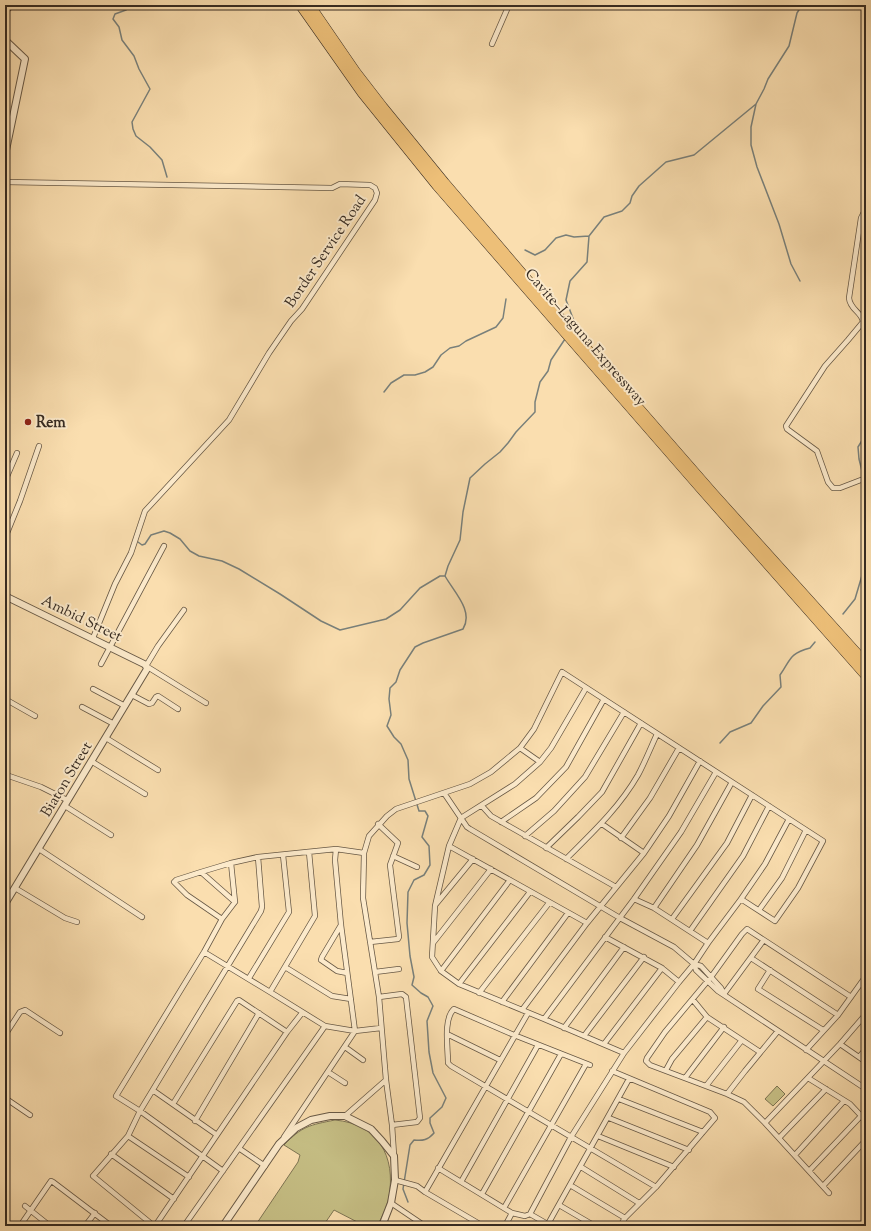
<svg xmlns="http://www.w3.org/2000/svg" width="871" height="1231" viewBox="0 0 871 1231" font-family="'Sorts Mill Goudy',serif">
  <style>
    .green { fill: #c6bf85; stroke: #7e7554 }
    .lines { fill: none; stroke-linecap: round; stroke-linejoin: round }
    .stream { stroke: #79807b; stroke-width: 1.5 }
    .minor-casing { stroke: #675845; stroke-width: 6 }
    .tertiary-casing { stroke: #675845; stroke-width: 8 }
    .motorway-casing { stroke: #362b22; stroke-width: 10 }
    .minor { stroke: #fceacb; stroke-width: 4.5 }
    .tertiary { stroke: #fceacb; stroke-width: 6 }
    .motorway { stroke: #edbf78; stroke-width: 9 }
    .poi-dot { fill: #8f2418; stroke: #fceacb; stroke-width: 1.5 }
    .labels { text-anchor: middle; stroke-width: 4; stroke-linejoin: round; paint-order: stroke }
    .street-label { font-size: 15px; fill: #362b22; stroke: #fceacb }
    .poi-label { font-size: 15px; font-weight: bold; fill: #362b22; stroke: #fceacb; text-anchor: start }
  </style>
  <rect width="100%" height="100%" fill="#fadeaf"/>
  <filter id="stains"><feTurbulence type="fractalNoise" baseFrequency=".005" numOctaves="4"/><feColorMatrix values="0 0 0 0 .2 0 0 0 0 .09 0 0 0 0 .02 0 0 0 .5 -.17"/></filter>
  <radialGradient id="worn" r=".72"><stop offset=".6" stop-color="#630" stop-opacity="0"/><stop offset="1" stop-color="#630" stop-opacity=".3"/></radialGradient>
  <!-- green -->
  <path class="green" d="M 777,1086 L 785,1094 L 773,1106 L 765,1099 Z
    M 335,1120 C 378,1124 396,1156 389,1197 C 387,1207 382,1217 377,1226 L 365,1226 L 334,1210 L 323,1226 L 255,1226 L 298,1162 L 300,1155 L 284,1145 C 302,1126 310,1125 335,1120 Z"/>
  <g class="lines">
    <!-- stream -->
    <path class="stream" d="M 130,5 L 126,10 L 115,14 L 113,19 L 119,27 L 122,40 L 134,56 L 139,69 L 150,89 L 132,122 L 133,129 L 136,136 L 150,147 L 162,160 L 167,177
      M 525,250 L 535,255 L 545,250 L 556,238 L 566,235 L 574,237 L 589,236
      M 800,281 L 791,264 L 779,224 L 757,167 L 751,145 L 751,127 L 756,104 L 764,89 L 768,79 L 789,46 L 797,13 L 802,5
      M 571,326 L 574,321 L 566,300 L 570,281 L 587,262 L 589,236 L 604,217 L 622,211 L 630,203 L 632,196 L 639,186 L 666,162 L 694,155 L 756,104
      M 384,392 L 391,383 L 404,375 L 415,375 L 425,372 L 433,367 L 441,355 L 450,348 L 459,346 L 466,341 L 496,327 L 503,318 L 506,299
      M 866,434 L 858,447 L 859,459 L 866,487
      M 866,537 L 866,553
      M 138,542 L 142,545 L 145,544 L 151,535 L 164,531 L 170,533 L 180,539 L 190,551 L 199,556 L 222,561 L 239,569 L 280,594 L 321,621 L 340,630 L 386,619 L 400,610 L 420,588 L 440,576 L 445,576
      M 843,614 L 855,599 L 866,562
      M 720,743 L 730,732 L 751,723 L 763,706 L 781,687 L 780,675 C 791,660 788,654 810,648 L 815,642
      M 408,1202 L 403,1189 L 410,1145 L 414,1140 C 423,1141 428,1140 434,1133 L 430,1123 L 430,1118 L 442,1107 L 446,1098 L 433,1073 L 429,1052 L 427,1021 L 433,1006 L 428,997 L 421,993 L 412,985 L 414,977 L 410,956 L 407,923 L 408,892 L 414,880 L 424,875 L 430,865 L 429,846 L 422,837 L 428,816 L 425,811 L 419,811 L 409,779 L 408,760 L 401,744 L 394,737 L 387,726 L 391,715 L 389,699 L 390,688 L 396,682 L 400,670 L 415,647 L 423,643 L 463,629 C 474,611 454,592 445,576 L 448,566 L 460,540 L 463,512 L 470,478 L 485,464 L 500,452 L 508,443 L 516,432 L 535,412 L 535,402 L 540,382 L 548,371 L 551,360 L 565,339"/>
    <!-- minor casing -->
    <g class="minor-casing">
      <path id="minor" d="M 492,44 L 509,5
        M 5,182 L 332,188 L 340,184 L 370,185 L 375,188 L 377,193 L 375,200 L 302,309 L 291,321 L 269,353 L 229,420 L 145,511 L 131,553 L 115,584 L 93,638
        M 866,208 L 861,218 L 849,298 C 850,310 862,312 863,322 L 848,340 L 825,366 L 786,426 L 787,429 L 817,451 L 828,482 L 833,488 L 840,488 L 866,478
        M 5,481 L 17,453
        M 5,538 L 20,501 L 39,446
        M 184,610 L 158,646 L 146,666 L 206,703
        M 101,664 L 164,546
        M 93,689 L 125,706
        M 132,695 L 149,704 L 152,703 L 156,697 L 158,696 L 178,709
        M 5,699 L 35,716
        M 82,707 L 114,724
        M 106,738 L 158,770
        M 520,748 L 540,762
        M 91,761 L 145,794
        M 6,775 L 41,787 L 67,800
        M 444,793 L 467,827 L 470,829 L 620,918 L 674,947 L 694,964 L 701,966 L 721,988 L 724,994
        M 65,806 L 111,835
        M 482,806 L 491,816 L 616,887
        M 501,822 L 536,798 L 566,767 L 604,699
        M 602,824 L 644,853
        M 525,836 L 554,811 L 585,777 L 624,712
        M 621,838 L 650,798 L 679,748
        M 449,846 L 587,923
        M 546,848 L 578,817 L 602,792 L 641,723
        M 39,849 L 142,917
        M 309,852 L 315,916 L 270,992 L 325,1026 L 355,1031 L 381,1028
        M 393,856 L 417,867
        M 566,859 C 592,833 619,808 638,775 C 645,762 651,747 657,734
        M 201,872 L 176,880 L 174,882 L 187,895 L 222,919
        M 15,888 L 65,918 L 77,922
        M 634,899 L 654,908 L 708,943
        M 235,902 L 201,872 L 231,863 L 258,857 L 336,849 L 364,853
        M 436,904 L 473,859
        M 654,908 L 697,845 L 732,782
        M 759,910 L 782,878 L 806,830
        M 672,919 L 727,843 L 752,795
        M 341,925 L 322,957 L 321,960 L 337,971 L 347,973
        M 690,931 L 743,856 L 769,806
        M 605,937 L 662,968 L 679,982
        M 370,942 L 398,939 L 399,937 L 390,865 L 398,843 L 378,824
        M 433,943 L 491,869
        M 204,952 L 270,992
        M 751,958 L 838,1015
        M 694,964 L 696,970 L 718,991 L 866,1089
        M 285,967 L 332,996 L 351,999
        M 770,970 L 758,989 L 823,1030
        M 441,971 L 510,880
        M 375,972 L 399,969
        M 249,978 L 289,912 L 283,855
        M 459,984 L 530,892
        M 479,993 L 549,903
        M 724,994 L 763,941
        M 379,997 L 402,994 L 406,997 L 420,1118 L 417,1122 L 392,1125
        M 693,1000 L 707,1017 L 760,1052
        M 502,1002 L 568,913
        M 522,1010 L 587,923 L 644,853 L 669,816 L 700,761
        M 544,1019 L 459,984 L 441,971 L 432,957 L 435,906 L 449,846 L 461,818 L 515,784 L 540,762 L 551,748 L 586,688
        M 564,1028 L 624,947
        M 447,1034 L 500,1060
        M 5,1035 L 20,1012 L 25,1010 L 60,1033
        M 584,1036 L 644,957
        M 604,1044 L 662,968
        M 840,1044 L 866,1062
        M 345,1047 L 363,1060
        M 806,1050 L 838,1015 L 866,976
        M 624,1053 L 544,1019 L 634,899 L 681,832 L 716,772
        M 859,1057 L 866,1049
        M 590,1065 L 514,1035 L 454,1009 C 443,1019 448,1048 448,1063 L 451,1066 C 519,1106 587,1147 656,1187
        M 666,1070 L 672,1059 L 707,1017
        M 612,1071 L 710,1112 L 715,1118 L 656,1187 L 625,1218 L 620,1226
        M 328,1072 L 345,1083
        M 685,1078 L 724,1027
        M 808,1078 L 850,1104 L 866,1121
        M 706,1086 L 742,1040
        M 154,1091 L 217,1135
        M 727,1094 L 745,1071 L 778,1031
        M 5,1098 L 30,1115
        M 619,1099 L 703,1132
        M 173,1104 L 237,1001 L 239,1000 L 287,1032
        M 345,1116 L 386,1080
        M 609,1118 L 689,1150
        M 195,1121 L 259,1013
        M 765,1123 L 840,1044 L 866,1014
        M 128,1136 L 189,1177
        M 598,1136 L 674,1167
        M 284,1137 L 355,1031 L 341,925 L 335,860 L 336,849
        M 779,1138 L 826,1089
        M 240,1149 L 265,1166
        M 111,1154 L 174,1199
        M 394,1155 L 392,1125 L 386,1080 L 379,997 L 363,898 L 364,853 L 369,836 L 387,816 L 396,809 L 470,784 L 491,772 L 520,748 L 534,729 L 562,672 L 823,841 L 798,888 L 775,921 L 741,899
        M 795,1155 L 844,1101
        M 581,1167 L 639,1203
        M 438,1168 L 512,1213
        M 223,1171 L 140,1111 L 116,1096 L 204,952 L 222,919 L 235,902 L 231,863
        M 809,1171 L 861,1116
        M 395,1180 L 417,1186 L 425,1192
        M 461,1182 L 538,1045
        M 570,1185 L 625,1218
        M 823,1186 L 866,1140
        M 829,1193 L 765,1123 L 744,1102 L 727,1094 L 650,1065 L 646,1061 L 647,1058 L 665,1032 L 711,977 L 742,934 L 747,929 L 851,997
        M 482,1194 L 561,1054
        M 391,1203 L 425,1226
        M 559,1205 L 595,1226
        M 25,1206 L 50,1226
        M 504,1208 L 586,1064
        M 530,1214 L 551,1226
        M 548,1224 L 629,1079
        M 20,1226 L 51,1181 L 53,1182 L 111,1226
        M 85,1226 L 95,1213
        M 154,1226 L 93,1176 L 128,1136 L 140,1111 L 261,911 L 262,907 L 258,857
        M 155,1226 L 287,1032 L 302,1013
        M 184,1226 L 325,1026
        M 483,1226 L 425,1192 L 528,1013
        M 505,1226 L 512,1213 L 525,1216 L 530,1214 L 571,1137 L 624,1053 L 679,982 L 694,964 L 708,943 L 741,899 L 765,864 L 789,819"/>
    </g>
    <!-- tertiary casing -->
    <g class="tertiary-casing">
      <path id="tertiary" d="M 5,11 L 11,5
        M 5,40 L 25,59 L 5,155
        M 5,596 L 144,664 L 146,666 L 147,669 L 5,904
        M 223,1226 L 279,1144 L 296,1128 L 311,1120 L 330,1116 L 345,1116 L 371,1129 L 382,1141 L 394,1156 L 395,1180 L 391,1203 L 382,1226"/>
    </g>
    <!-- motorway casing -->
    <g class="motorway-casing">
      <path id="motorway" d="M 300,5 L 362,93 L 437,186 L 700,488 L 866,676
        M 310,5 L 356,72 L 383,107 L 445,183 L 563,321 L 713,493 L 866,663"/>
    </g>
    <!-- minor -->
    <use href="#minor" class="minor"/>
    <!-- tertiary -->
    <use href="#tertiary" class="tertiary"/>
    <!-- motorway -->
    <use href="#motorway" class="motorway"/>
  </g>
  <!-- markers -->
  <circle class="poi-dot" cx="28" cy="422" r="4"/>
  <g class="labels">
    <!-- street labels -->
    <g class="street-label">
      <text transform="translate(325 251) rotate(-56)" y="5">Border Service Road</text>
      <text transform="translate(586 337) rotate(49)" y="5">Cavite–Laguna Expressway</text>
      <text transform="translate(82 618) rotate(26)" y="5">Ambid Street</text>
      <text transform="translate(66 779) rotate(-59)" y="5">Biaton Street</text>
    </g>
    <!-- poi labels -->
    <g class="poi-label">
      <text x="36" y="427">Rem</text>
    </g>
  </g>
  <!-- margin -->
  <rect width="871" height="1231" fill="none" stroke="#fadeaf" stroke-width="20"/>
  <rect x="6" y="6" width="859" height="1219" fill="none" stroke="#362b22" stroke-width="2"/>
  <rect x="10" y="10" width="851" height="1211" fill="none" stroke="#362b22"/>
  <rect width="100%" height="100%" filter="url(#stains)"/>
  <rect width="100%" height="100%" fill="url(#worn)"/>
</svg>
